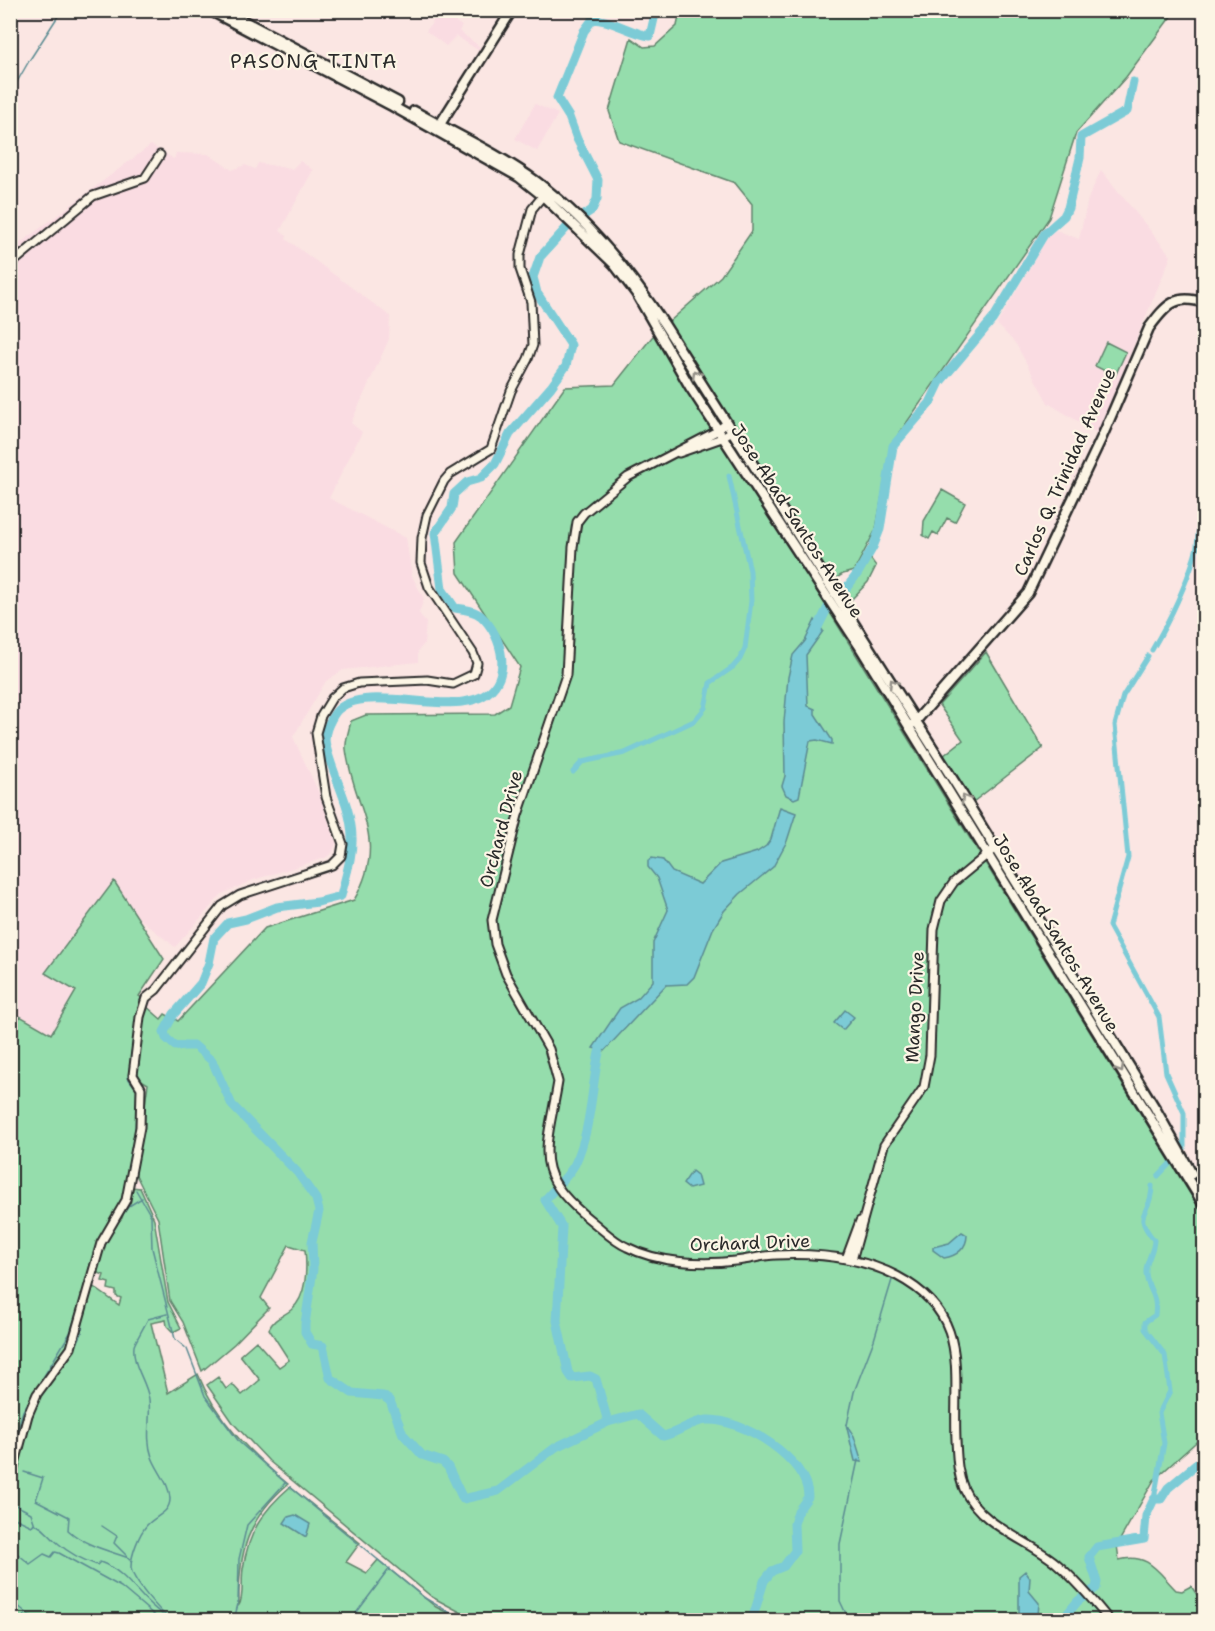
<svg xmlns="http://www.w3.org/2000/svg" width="1215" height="1631" viewBox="0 0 1215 1631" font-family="'Shantell Sans',sans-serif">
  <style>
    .built { fill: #fadce2 }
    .green { fill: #95ddac; stroke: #60846c; stroke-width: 1.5 }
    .water { fill: #7bcbd6; stroke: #5b8b92; stroke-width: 1.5 }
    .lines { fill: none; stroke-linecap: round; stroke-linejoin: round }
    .stream { stroke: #5b8b92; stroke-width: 1.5 }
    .canal { stroke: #7bcbd6; stroke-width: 5 }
    .river { stroke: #7bcbd6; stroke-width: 9 }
    .tertiary-casing { stroke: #2b2b2b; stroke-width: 11 }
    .secondary-casing { stroke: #2b2b2b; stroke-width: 13 }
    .tertiary { stroke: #fcf5e5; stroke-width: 7 }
    .secondary { stroke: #fcf5e5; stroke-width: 8 }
    .oneway { stroke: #949088 }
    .labels { text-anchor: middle; stroke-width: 4.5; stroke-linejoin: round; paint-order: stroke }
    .street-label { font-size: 18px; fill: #2b2b2b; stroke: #fcf5e5 }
    .neighbourhood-label { font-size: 20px; letter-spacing: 1.5px; fill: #2b2b2b; stroke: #fcf5e5 }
  </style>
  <rect width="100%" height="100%" fill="#fbe6e3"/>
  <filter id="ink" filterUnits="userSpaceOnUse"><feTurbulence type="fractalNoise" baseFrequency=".0167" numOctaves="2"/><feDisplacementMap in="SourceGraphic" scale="12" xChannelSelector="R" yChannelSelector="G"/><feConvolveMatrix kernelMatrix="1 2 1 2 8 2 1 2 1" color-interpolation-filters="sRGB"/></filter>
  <g filter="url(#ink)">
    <!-- built -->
    <path class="built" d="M 440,12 L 462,26 L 459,31 L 480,47 L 478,50 L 456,36 L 446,46 L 426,31 Z
      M 535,104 L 558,114 L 537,151 L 515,139 Z
      M 151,145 L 174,159 L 176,153 L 208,154 L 232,170 L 245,165 L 255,169 L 258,163 L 292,169 L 300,161 L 313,170 L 280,231 L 287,236 L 286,239 L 390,316 L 389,339 L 351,423 L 362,432 L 329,498 L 406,538 L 412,576 L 424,599 L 419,613 L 426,623 L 424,644 L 418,651 L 418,662 L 343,670 L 326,681 L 293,737 L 318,791 L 336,843 L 332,853 L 325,858 L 253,880 L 222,894 L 175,947 L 140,919 L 164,959 L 141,989 L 138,999 L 11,1416 L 11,250 Z
      M 1101,170 L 1171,256 L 1097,433 L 1048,403 L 1016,344 L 997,324 L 1048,236 L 1056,230 L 1079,239 L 1088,199 Z"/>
    <!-- green -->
    <path class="green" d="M 680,11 L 1175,11 L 1126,77 L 1076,133 L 1049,218 L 891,445 L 876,529 L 854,571 L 843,574 L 816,590 L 1204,1216 L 1204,1435 L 1154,1480 L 1117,1545 L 1119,1560 C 1148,1552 1158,1572 1176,1590 L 1182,1591 L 1191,1586 L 1204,1605 L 1204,1620 L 475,1620 L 432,1597 L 269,1461 L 234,1424 L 207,1385 L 218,1377 L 226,1389 L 232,1384 L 242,1395 L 260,1380 L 240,1355 L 256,1341 L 279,1367 L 289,1360 L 269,1329 C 274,1318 282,1317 291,1310 C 307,1297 307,1268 305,1250 L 289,1245 L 261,1298 L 269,1308 L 234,1344 L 202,1371 L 183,1322 L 170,1301 L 158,1219 L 135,1173 L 148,1084 L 136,1077 L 146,1006 L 161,1019 L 165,1014 L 178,1021 L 265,928 L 354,900 C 390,838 353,808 346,749 C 345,741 349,730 351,721 L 366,715 L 495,714 L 509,705 L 520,667 L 458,573 L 456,542 L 565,387 L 614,385 L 652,337 L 721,276 L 752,231 L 752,204 L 735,183 L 619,141 L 609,111 L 631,38 L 644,47 L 655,46 L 677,26 Z
      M 1106,342 L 1126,352 L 1115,376 L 1095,366 Z
      M 942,490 L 965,503 L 955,522 L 947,518 L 938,535 L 933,532 L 929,539 L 923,535 L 924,521 Z
      M 870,558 L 876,566 L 868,582 L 849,602 L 844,594 Z
      M 986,652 L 1043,748 L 973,802 L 943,756 L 963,740 L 939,705 Z
      M 114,881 L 164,959 L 139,996 L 142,998 L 137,1015 L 130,1079 L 138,1087 L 137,1133 L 124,1200 L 110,1223 L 70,1346 L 40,1388 L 11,1478 L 11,1037 L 20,1016 L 51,1034 L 76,991 L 45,973 Z
      M 131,1187 L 140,1188 L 154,1219 L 168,1302 L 181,1328 L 173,1332 L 167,1326 L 166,1320 L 151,1323 L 168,1393 L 198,1374 C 216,1420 251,1454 288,1484 C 248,1518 238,1552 239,1605 C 244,1599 241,1580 243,1569 C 248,1533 263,1510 290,1487 L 360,1543 L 346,1562 L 367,1573 L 378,1560 L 436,1607 L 462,1620 L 11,1620 L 11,1550 L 16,1535 L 11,1532 L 11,1488 L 34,1403 L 64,1362 L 92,1286 L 119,1305 L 121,1298 L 116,1296 L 116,1291 L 108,1289 L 109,1283 L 102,1281 L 104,1275 L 96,1272 L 103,1243 L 109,1231 L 122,1218 Z"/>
    <!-- water -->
    <path class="water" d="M 815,620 L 823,631 L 806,655 L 808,706 L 815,709 L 815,714 L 832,740 L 832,744 L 817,740 L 810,741 L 799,797 L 794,799 L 786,795 L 782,786 L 785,776 L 784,722 L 788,677 L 793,655 L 805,641 Z
      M 780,807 L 796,813 L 787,841 L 773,867 L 740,894 L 724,911 L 713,929 L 694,977 L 687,984 L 666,985 L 604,1051 L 593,1048 L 620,1008 L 638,998 L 653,981 L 653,943 L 668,910 L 657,878 L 648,867 L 648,861 L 652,858 L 663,860 L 672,872 L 700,884 L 721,863 L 757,852 L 766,846 L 771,839 Z
      M 845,1010 L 854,1017 L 843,1030 L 834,1023 Z
      M 692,1171 L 697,1175 L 700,1186 L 689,1189 L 683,1184 Z
      M 962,1232 L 967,1235 C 967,1248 957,1256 944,1258 L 933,1250 L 933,1247 L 949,1243 Z
      M 846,1424 L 854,1436 L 862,1462 L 855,1461 Z
      M 295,1515 L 310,1524 L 306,1537 L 284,1523 L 288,1517 Z
      M 1025,1571 L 1030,1578 L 1029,1591 L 1039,1603 L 1038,1615 L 1033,1620 L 1019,1613 L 1019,1576 Z"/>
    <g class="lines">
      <!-- stream -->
      <path class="stream" d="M 10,94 L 29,61 L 62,10
        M 134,1086 L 128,1078 L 136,1017 L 141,998
        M 131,1156 L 135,1133 L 137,1088
        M 136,1190 L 151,1216 L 152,1248 L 175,1339 L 187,1349 L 205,1396 L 240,1443 L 287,1484
        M 114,1226 L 129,1206 L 142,1198
        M 94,1256 L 98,1241 L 114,1215
        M 85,1310 L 103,1248
        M 167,1314 L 148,1319 C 146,1323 134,1344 134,1346 C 132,1366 146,1380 149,1399 C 151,1419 145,1437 152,1457 C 157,1471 170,1484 170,1499 C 170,1513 155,1516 147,1525 C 139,1534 131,1555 131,1567 C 131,1579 161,1613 171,1620
        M 74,1350 L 82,1333 L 83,1317
        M 45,1388 L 71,1354
        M 847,1425 L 854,1392 L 874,1340 L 892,1280
        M 10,1456 L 23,1411 L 70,1333 L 84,1289
        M 24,1472 L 43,1478 L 36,1500 L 69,1517 L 68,1530 C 86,1546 106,1550 129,1558 L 131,1562
        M 290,1487 L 423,1597 L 462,1620
        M 10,1493 L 13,1482
        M 10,1502 L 31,1513 L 34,1522
        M 10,1516 L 32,1526 L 34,1523 C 49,1531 47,1535 59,1544 C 70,1554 83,1560 97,1565 L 100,1562 C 128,1572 138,1598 162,1614
        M 102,1526 L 117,1536 L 114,1543 L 128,1557
        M 13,1550 L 30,1564 L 44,1554 L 51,1557 L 55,1552 L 59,1553 L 121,1587 L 160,1620
        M 10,1593 L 17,1605 L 35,1620
        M 22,1620 L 26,1613
        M 234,1620 L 238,1604 L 239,1559 L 247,1525 L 285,1483
        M 351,1620 L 390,1568
        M 849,1620 L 840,1601 L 840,1544 L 858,1460"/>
      <!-- canal -->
      <path class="canal" d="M 1152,650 C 1169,621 1185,588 1195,555 C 1200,538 1195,532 1204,515
        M 1148,656 L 1123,696 L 1115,725 L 1128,857 L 1109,926 L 1159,1017 L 1166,1073 L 1184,1113 L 1184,1149 L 1158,1176
        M 573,772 L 582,762 L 625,753 L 694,721 L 705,708 L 710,683 L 733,667 L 740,659 L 745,648 L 751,601 L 750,571 L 729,476
        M 1152,1186 C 1152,1216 1130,1211 1154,1240 C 1154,1252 1145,1262 1146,1273 C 1147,1291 1158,1292 1155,1315 L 1145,1322 L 1145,1329 L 1165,1355 L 1170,1391 L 1159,1413 L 1164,1443 L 1154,1499"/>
      <!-- river -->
      <path class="river" d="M 656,10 L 650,36 C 630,33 614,20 593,19 L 584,31 L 557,98 L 569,117 L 577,139 L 598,180 L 597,199 L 592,210 L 569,225 L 540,257 L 533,277 L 537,293 L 571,345 L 566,366 L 551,387 L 510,434 L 495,464 L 481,478 L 467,482 L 454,494 L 452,508 L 435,533 L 442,589 L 455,608 C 463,609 474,610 481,616 C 503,636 514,681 481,697 C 443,716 354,679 333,716 C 328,725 323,735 326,746 C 333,777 351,804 352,837 C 353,856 345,878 341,896 L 318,902 L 277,907 L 246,919 L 228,923 L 214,938 L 209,963 L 201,983 L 174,1014 L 164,1032 L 166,1038 L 175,1046 L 195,1046 L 212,1061 L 232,1105 L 297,1172 L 316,1199 L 319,1211 L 312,1242 L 313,1269 L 305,1324 L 305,1332 L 312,1344 L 323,1346 L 330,1378 L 352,1393 L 383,1396 L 390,1401 L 403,1434 L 422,1455 L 443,1462 L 448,1467 L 463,1499 L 498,1491 L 556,1447 L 608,1422 L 638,1414 L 663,1436 C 678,1433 691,1421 707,1420 C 741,1418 809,1459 808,1497 L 798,1511 L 794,1524 L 795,1551 L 784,1566 L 772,1571 L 764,1581 L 752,1620
        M 814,635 L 829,605 L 840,596 L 858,573 L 873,547 L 880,529 L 893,446 L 930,403 L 940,382 L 993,319 L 1045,233 L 1064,216 L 1068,208 L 1080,158 L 1081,137 L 1127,111 L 1133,82
        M 606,1042 L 600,1048 C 591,1086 592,1128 575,1164 C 567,1178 555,1188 545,1200 L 562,1227 L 557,1321 L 568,1372 L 572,1378 L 590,1376 L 596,1379 L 608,1422
        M 1062,1620 L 1078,1601 L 1096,1588 L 1097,1582 L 1089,1557 L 1097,1547 L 1144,1539 L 1146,1516 L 1154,1499 L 1161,1499 L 1168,1488 L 1204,1458"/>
      <!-- tertiary casing -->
      <g class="tertiary-casing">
        <path id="tertiary" d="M 10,265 L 93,196 L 145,178 L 160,155
          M 727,423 L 715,432 L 628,477 L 584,513 L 577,522 L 573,547 L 566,675 L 518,815 L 492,920 L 495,944 L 506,974 L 549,1049 L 558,1082 C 546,1154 530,1172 594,1223 C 604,1231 615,1242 627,1247 C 658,1263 702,1265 735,1261 C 749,1260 763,1255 776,1255 C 817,1253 860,1257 897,1276 C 971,1315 953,1370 956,1440 C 957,1457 957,1473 964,1489 C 981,1526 1027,1539 1056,1563 C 1076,1580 1093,1600 1109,1620
          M 679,453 L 719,439 L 732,431
          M 846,1259 L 860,1221
          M 852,1260 L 884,1145 L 924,1087 L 930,1055 L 934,929 L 941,901 L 954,882 L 994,849
          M 10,1482 L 28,1415 L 37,1394 L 71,1348 L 101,1243 L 126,1200 L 140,1127 L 141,1088 L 133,1075 L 140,1017 L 146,998 L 156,990 L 222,906 L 240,895 L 332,865 L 341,856 L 343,844 L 326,797 L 316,733 L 321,716 L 332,698 L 343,688 L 359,683 L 427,680 L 453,684 L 474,674 L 477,663 L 473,653 L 429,587 L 421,563 L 422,538 L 427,515 L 444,481 L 450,474 L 491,449 L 511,391 L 528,359 L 533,345 L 531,302 L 520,269 L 520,255 L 532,209 L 546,192"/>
      </g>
      <!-- secondary casing -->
      <g class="secondary-casing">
        <path id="secondary" d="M 209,10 L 392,106 L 519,177 L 543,196 L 614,264 L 636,293 L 690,387 L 858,644 L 1204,1205
          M 223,10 L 398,102
          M 414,111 C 455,134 499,154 537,182 C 589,221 629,271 664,324 L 957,786 L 1155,1108 L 1192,1174
          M 437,129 L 512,10
          M 914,723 L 1028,593 L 1102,437 L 1149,328 C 1166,305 1176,293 1204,303"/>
      </g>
      <!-- tertiary -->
      <use href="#tertiary" class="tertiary"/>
      <!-- secondary -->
      <use href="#secondary" class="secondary"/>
    </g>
    <!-- one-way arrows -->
    <defs><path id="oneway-chevron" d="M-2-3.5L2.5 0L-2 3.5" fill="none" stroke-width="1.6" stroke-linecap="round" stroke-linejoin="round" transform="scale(1.5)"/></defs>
    <g class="oneway">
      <use href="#oneway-chevron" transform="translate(696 374) rotate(-122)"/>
      <use href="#oneway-chevron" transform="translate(893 683) rotate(-122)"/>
      <use href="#oneway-chevron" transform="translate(965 799) rotate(-120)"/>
      <use href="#oneway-chevron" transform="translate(1120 1069) rotate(59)"/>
    </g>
  </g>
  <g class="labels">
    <!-- street labels -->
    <g class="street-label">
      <text transform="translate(1065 472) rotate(-66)" y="6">Carlos Q. Trinidad Avenue</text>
      <text transform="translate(797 521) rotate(57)" y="6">Jose Abad Santos Avenue</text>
      <text transform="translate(501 829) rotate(-75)" y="6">Orchard Drive</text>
      <text transform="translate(1056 933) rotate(59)" y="6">Jose Abad Santos Avenue</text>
      <text transform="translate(915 1007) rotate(-87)" y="6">Mango Drive</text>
      <text transform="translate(750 1243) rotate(-2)" y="6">Orchard Drive</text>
    </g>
    <!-- neighbourhood labels -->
    <g class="neighbourhood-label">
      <text x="314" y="68">PASONG TINTA</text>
    </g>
  </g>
  <!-- margin -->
  <rect width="1215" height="1631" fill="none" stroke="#fcf5e5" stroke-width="36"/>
  <rect x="18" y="18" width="1179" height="1595" fill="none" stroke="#2b2b2b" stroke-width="2" filter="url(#ink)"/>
</svg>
